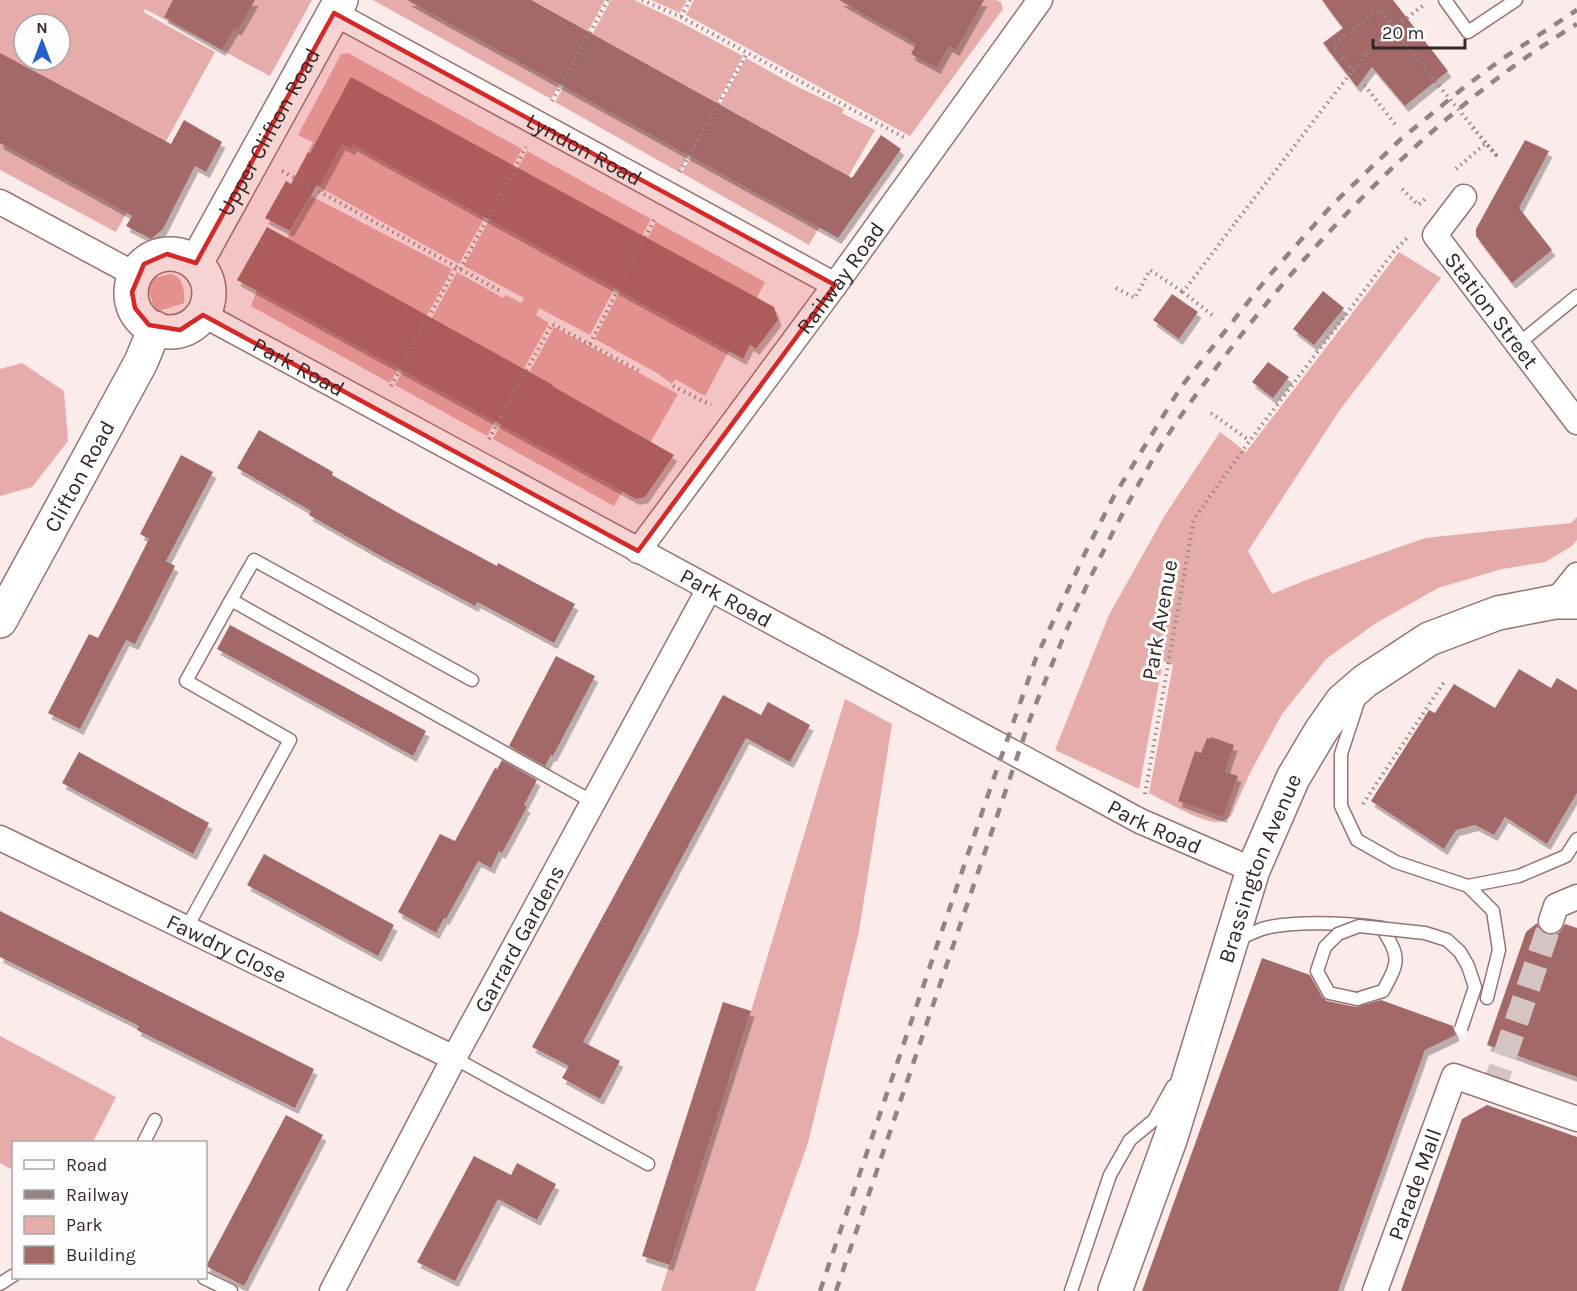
<svg xmlns="http://www.w3.org/2000/svg" width="1577" height="1291" viewBox="0 0 1577 1291" font-family="Karla,sans-serif">
  <style>
    .green { fill: #e5aca9; fill-rule: evenodd }
    .building { fill: #a26967; filter: url(#shadow) }
    .lines { fill: none; stroke-linecap: round; stroke-linejoin: round }
    .street-tunnel { stroke: #d4c4c3; stroke-width: 24; stroke-dasharray: 24 12; stroke-linecap: butt }
    .lane-casing { stroke: #967472; stroke-width: 15 }
    .street-casing { stroke: #967472; stroke-width: 27 }
    .secondary-casing { stroke: #967472; stroke-width: 36 }
    .primary-casing { stroke: #967472; stroke-width: 36 }
    .path { stroke: #978787; stroke-width: 4; stroke-dasharray: 1.5 4.5; stroke-linecap: butt }
    .lane { stroke: #fff; stroke-width: 12 }
    .street { stroke: #fff; stroke-width: 24 }
    .secondary { stroke: #fff; stroke-width: 33 }
    .primary { stroke: #fff; stroke-width: 33 }
    .rail { stroke: #938483; stroke-width: 4.5; stroke-dasharray: 10 10; stroke-linecap: butt }
    .lane-bridge-casing { stroke: #967472; stroke-width: 15; stroke-linecap: butt }
    .path-bridge { stroke: #978787; stroke-width: 4; stroke-dasharray: 1.5 4.5; stroke-linecap: butt }
    .lane-bridge { stroke: #fff; stroke-width: 12 }
    .marked { fill: #d62828; fill-opacity: 0.2; stroke: #d62828; stroke-width: 4.5; stroke-linejoin: round }
    .labels { text-anchor: middle; stroke-width: 6; stroke-linejoin: round; paint-order: stroke }
    .street-label { font-size: 22px; fill: #362727; stroke: #fdfdfd }
  </style>
  <defs>
    <filter id="shadow"><feDropShadow dx="3.5" dy="6" stdDeviation="0" flood-color="#0004"/></filter>
  </defs>
  <rect width="100%" height="100%" fill="#fbebea"/>
  <!-- green -->
  <path class="green" d="M 0,0 L 312,0 L 270,76 L 145,9 L 143,12 L 215,52 L 116,232 L 0,170 ZM 24,24 L 60,24 L 60,60 L 24,60 Z
    M 373,0 L 605,0 L 551,99 Z
    M 611,0 L 634,0 L 680,22 L 743,56 L 679,172 L 555,102 Z
    M 651,0 L 687,0 L 680,13 Z
    M 694,0 L 996,0 L 1001,2 L 1003,9 L 910,136 L 686,15 Z
    M 348,53 L 522,149 L 459,264 L 319,187 L 315,155 L 308,152 L 313,142 L 298,135 L 341,54 Z
    M 746,58 L 796,86 L 844,109 L 842,113 L 875,130 L 809,245 L 682,173 Z
    M 527,151 L 651,219 L 590,335 L 539,308 L 536,315 L 549,323 L 487,436 L 395,385 L 457,272 L 503,298 L 506,295 L 521,303 L 524,298 L 464,266 Z
    M 311,196 L 452,269 L 390,383 L 251,306 L 257,290 Z
    M 656,222 L 765,282 L 705,396 L 675,379 L 672,384 L 657,373 L 595,339 Z
    M 1399,252 L 1441,278 L 1339,411 L 1248,551 L 1272,594 L 1306,580 L 1425,538 L 1571,523 L 1577,517 L 1577,540 L 1572,546 L 1545,562 L 1502,569 L 1438,588 L 1376,623 L 1326,659 L 1282,714 L 1250,773 L 1231,816 C 1227,819 1222,822 1217,822 C 1203,823 1163,800 1149,793 L 1173,665 L 1163,661 L 1139,789 L 1055,750 L 1109,615 L 1165,515 L 1220,432 L 1246,452 Z
    M 170,274 C 183,275 185,292 184,303 L 159,311 L 155,310 L 147,286 L 154,278 Z
    M 554,327 L 678,394 L 614,506 L 493,439 Z
    M 22,363 L 64,391 L 68,441 L 32,487 L 0,496 L 0,369 Z
    M 845,699 L 892,724 L 859,931 L 808,1143 L 755,1291 L 661,1291 L 751,1011 Z
    M 0,1036 L 116,1097 L 93,1142 L 14,1142 L 13,1170 L 0,1163 Z"/>
  <!-- building -->
  <path class="building" d="M 173,0 L 255,0 L 238,30 L 235,28 L 222,50 L 164,17 Z
    M 407,0 L 531,0 L 852,178 L 881,135 L 901,149 L 838,238 Z
    M 839,0 L 984,0 L 956,50 L 949,46 L 937,68 L 911,54 L 916,44 Z
    M 1322,0 L 1393,0 L 1448,71 L 1405,106 L 1372,67 L 1357,87 L 1323,43 L 1343,28 Z
    M 0,53 L 171,144 L 184,120 L 222,142 L 206,172 L 195,166 L 163,229 L 151,239 L 126,226 L 132,216 L 0,143 Z
    M 351,77 L 774,307 L 778,320 L 756,349 L 750,345 L 743,359 L 353,145 L 351,149 L 342,144 L 319,187 L 317,185 L 290,231 L 265,218 L 286,181 L 291,184 L 308,152 L 310,153 Z
    M 1525,140 L 1549,151 L 1519,208 L 1552,250 L 1512,283 L 1476,236 L 1476,229 Z
    M 267,227 L 553,385 L 552,386 L 674,455 L 645,497 L 636,499 L 237,280 Z
    M 1323,291 L 1344,308 L 1314,345 L 1293,329 Z
    M 1172,294 L 1198,312 L 1179,339 L 1153,320 Z
    M 1268,362 L 1289,377 L 1273,398 L 1252,382 Z
    M 259,430 L 333,472 L 332,475 L 409,519 L 497,566 L 498,563 L 575,604 L 554,643 L 477,602 L 475,606 L 379,555 L 309,515 L 311,511 L 237,468 Z
    M 181,455 L 213,472 L 166,561 L 175,566 L 148,619 L 135,644 L 126,640 L 80,729 L 48,713 L 89,634 L 98,638 L 117,602 L 149,539 L 140,534 Z
    M 230,625 L 426,731 L 413,756 L 217,649 Z
    M 556,656 L 595,676 L 553,756 L 551,755 L 545,766 L 509,746 Z
    M 1519,669 L 1551,688 L 1557,678 L 1577,690 L 1577,793 L 1547,844 L 1505,817 L 1494,835 L 1475,825 L 1456,830 L 1444,849 L 1371,801 L 1429,710 L 1435,713 L 1454,684 L 1495,708 Z
    M 723,695 L 761,715 L 768,702 L 810,725 L 790,762 L 746,738 L 583,1042 L 620,1061 L 600,1099 L 562,1078 L 569,1066 L 532,1047 Z
    M 1211,737 L 1234,745 L 1225,772 L 1238,776 L 1223,817 L 1178,801 L 1195,751 L 1201,753 L 1207,738 L 1211,739 Z
    M 79,752 L 209,823 L 193,854 L 62,783 Z
    M 502,760 L 537,780 L 524,805 L 527,807 L 502,853 L 499,851 L 491,868 L 478,861 L 446,919 L 444,918 L 436,933 L 398,912 L 440,834 L 455,841 L 495,768 L 497,769 Z
    M 264,854 L 394,925 L 378,956 L 247,885 Z
    M 0,911 L 314,1069 L 295,1108 L 137,1030 L 139,1026 L 0,957 Z
    M 1537,923 L 1540,930 L 1547,935 L 1554,935 L 1560,932 L 1565,924 L 1577,928 L 1577,1077 L 1487,1045 L 1526,932 Z
    M 1262,958 L 1310,975 L 1322,997 L 1327,1001 L 1356,1007 L 1381,1000 L 1453,1026 L 1456,1035 L 1425,1050 L 1338,1291 L 1142,1291 Z
    M 723,1002 L 751,1011 L 670,1265 L 642,1256 Z
    M 1487,1105 L 1577,1137 L 1577,1291 L 1401,1291 L 1462,1119 Z
    M 286,1115 L 323,1135 L 244,1286 L 206,1266 Z
    M 474,1156 L 511,1175 L 517,1163 L 556,1184 L 537,1220 L 498,1199 L 455,1281 L 417,1262 Z"/>
  <g class="lines">
    <!-- street-tunnel -->
    <path class="street-tunnel" d="M 1493,1090 L 1551,921"/>
    <!-- lane casing -->
    <g class="lane-casing">
      <path id="lane" d="M 1445,0 L 1468,32 L 1516,0
        M 1518,344 L 1577,296
        M 231,600 L 254,560 L 472,680
        M 1360,696 L 1341,754 L 1341,806 L 1357,840 L 1396,862 L 1468,886 L 1519,876 L 1566,856 L 1577,839
        M 1468,886 L 1493,911 L 1499,950 L 1487,998
        M 186,929 L 290,740 L 186,681 L 231,600 L 593,802
        M 1237,940 C 1245,936 1254,932 1262,929 C 1291,920 1353,923 1382,928 C 1400,958 1400,960 1383,991 L 1357,999
        M 454,1058 L 648,1164
        M 144,1142 L 155,1120
        M 204,1278 L 231,1291
        M 0,1284 L 14,1275
        M 1071,1291 L 1110,1175 L 1130,1140 L 1154,1120 L 1173,1086"/>
    </g>
    <!-- street casing -->
    <g class="street-casing">
      <g id="street">
        <path id="s1" d="M 334,13 L 835,285"/>
        <path id="s2" d="M 1464,197 L 1435,235 L 1577,422"/>
        <path d="M 0,202 L 136,275"/>
        <path id="s3" d="M 202,314 L 1140,821 L 1253,870"/>
        <path id="s4" d="M 638,551 L 835,285 L 1040,0"/>
        <path d="M 1555,602 L 1577,575"/>
        <path id="s5" d="M 0,838 L 454,1058"/>
        <path d="M 1551,921 L 1556,906 L 1577,897"/>
        <path id="s6" d="M 332,1291 L 454,1058 L 709,589"/>
        <path id="s7" d="M 1375,1291 L 1454,1076 L 1577,1119"/>
      </g>
    </g>
    <!-- secondary casing -->
    <g class="secondary-casing">
      <g id="secondary">
        <circle cx="170" cy="293" r="39"/>
        <path id="s8" d="M 196,263 L 341,0"/>
        <path id="s9" d="M 0,621 L 141,362 L 155,328"/>
      </g>
    </g>
    <!-- primary casing -->
    <g class="primary-casing">
      <g id="primary">
        <path id="s10" d="M 1115,1291 L 1171,1137 L 1253,870 L 1293,778 L 1321,731 L 1342,701 L 1365,681 L 1429,639 L 1498,613 L 1555,602 L 1577,602"/>
      </g>
    </g>
    <!-- path -->
    <path class="path" d="M 642,0 L 681,17 L 907,139
      M 681,17 L 690,0
      M 1366,53 L 1394,28 L 1425,4
      M 552,101 L 608,0
      M 1395,124 L 1333,45 L 1379,9 L 1435,81
      M 1456,169 L 1486,143 L 1496,155 L 1472,127
      M 282,171 L 502,292
      M 680,172 L 747,53
      M 1402,189 L 1418,205 L 1425,199
      M 460,269 L 526,147
      M 1116,288 L 1135,298 L 1150,270 L 1183,292
      M 1212,315 L 1183,292 L 1236,222
      M 590,344 L 655,218
      M 391,386 L 456,267
      M 673,386 L 711,405
      M 1211,413 L 1250,441
      M 489,439 L 552,324 L 639,371
      M 1145,794 L 1194,519 L 1245,447 L 1395,250 L 1409,236
      M 1363,804 L 1444,682"/>
    <!-- lane -->
    <use href="#lane" class="lane"/>
    <!-- street -->
    <use href="#street" class="street"/>
    <!-- secondary -->
    <use href="#secondary" class="secondary"/>
    <!-- primary -->
    <use href="#primary" class="primary"/>
    <!-- rail -->
    <path class="rail" d="M 820,1291 L 990,789 L 1036,658 L 1087,549 L 1114,496 L 1181,387 L 1267,278 L 1333,204 L 1401,139 L 1462,89 L 1502,59 L 1577,10
      M 836,1291 L 1030,719 C 1066,626 1108,534 1159,449 C 1180,415 1204,384 1228,352 C 1321,230 1445,104 1577,24"/>
    <!-- lane-bridge casing -->
    <g class="lane-bridge-casing">
      <path id="lane-bridge" d="M 1357,999 L 1329,993 L 1317,971 L 1325,947 L 1338,934 L 1359,926 L 1425,933 L 1447,940 L 1460,952 L 1468,966 L 1475,987 L 1461,1029"/>
    </g>
    <!-- path-bridge -->
    <path class="path-bridge" d="M 1435,81 L 1486,143
      M 1236,222 L 1366,53"/>
    <!-- lane-bridge -->
    <use href="#lane-bridge" class="lane-bridge"/>
  </g>
  <!-- marked area -->
  <path class="marked" d="M 334,13 L 835,285 L 638,551 L 203,315 L 180,330 L 149,325 L 135,308 L 132,292 L 144,264 L 167,254 L 196,263 Z"/>
  <g class="labels">
    <!-- street labels -->
    <g class="street-label">
      <text dy="8" stroke="none"><textPath href="#s8" startOffset="150">Upper Clifton Road</textPath></text>
      <text dy="8" stroke="none"><textPath href="#s1" startOffset="285">Lyndon Road</textPath></text>
      <text dy="8" stroke="none"><textPath href="#s4" startOffset="340">Railway Road</textPath></text>
      <text dy="8" stroke="none"><textPath href="#s2" startOffset="142">Station Street</textPath></text>
      <text dy="8" stroke="none"><textPath href="#s3" startOffset="110">Park Road</textPath></text>
      <text dy="8" stroke="none"><textPath href="#s9" startOffset="165">Clifton Road</textPath></text>
      <text dy="8" stroke="none"><textPath href="#s3" startOffset="596">Park Road</textPath></text>
      <text transform="translate(1159 620) rotate(-80)" y="8">Park Avenue</text>
      <text dy="8" stroke="none"><textPath href="#s3" startOffset="1082">Park Road</textPath></text>
      <text dy="8" stroke="none"><textPath href="#s10" startOffset="447">Brassington Avenue</textPath></text>
      <text dy="8" stroke="none"><textPath href="#s6" startOffset="399">Garrard Gardens</textPath></text>
      <text dy="8" stroke="none"><textPath href="#s5" startOffset="252">Fawdry Close</textPath></text>
      <text dy="8" stroke="none"><textPath href="#s7" startOffset="114">Parade Mall</textPath></text>
    </g>
  </g>
  <!-- legend -->
  <rect x="12" y="1141" width="195" height="138" fill="#fdfdfd" stroke="#ada7a7" stroke-width="1.5"/>
  <rect x="24" y="1160" width="30" height="9" fill="#ffffff" stroke="#ada7a7" stroke-width="1.5"/>
  <text x="66" y="1171" font-size="18" fill="#362727">Road</text>
  <rect x="24" y="1190" width="30" height="9" fill="#938483" stroke="#ada7a7" stroke-width="1.5"/>
  <text x="66" y="1201" font-size="18" fill="#362727">Railway</text>
  <rect x="24" y="1216" width="30" height="18" fill="#e5aca9" stroke="#ada7a7" stroke-width="1.5"/>
  <text x="66" y="1231" font-size="18" fill="#362727">Park</text>
  <rect x="24" y="1246" width="30" height="18" fill="#a26967" stroke="#ada7a7" stroke-width="1.5"/>
  <text x="66" y="1261" font-size="18" fill="#362727">Building</text>
  <!-- north arrow -->
  <g transform="translate(42 42)"><circle r="28" fill="#fdfdfd" stroke="#ada7a7" stroke-width="1.5"/>
  <path d="M0-4.5L10 22L0 15L-10 22Z" fill="#2562cf"/>
  <text y="-9" font-size="16" font-weight="bold" text-anchor="middle" fill="#362727">N</text>
  </g>
  <!-- scale -->
  <path d="M1373 39v9h92v-9" fill="none" stroke="#362727" stroke-width="3"/>
  <text x="1382" y="39" font-size="18" fill="#362727" stroke="#fdfdfd" stroke-width="4.5" paint-order="stroke">20 m</text>
</svg>
